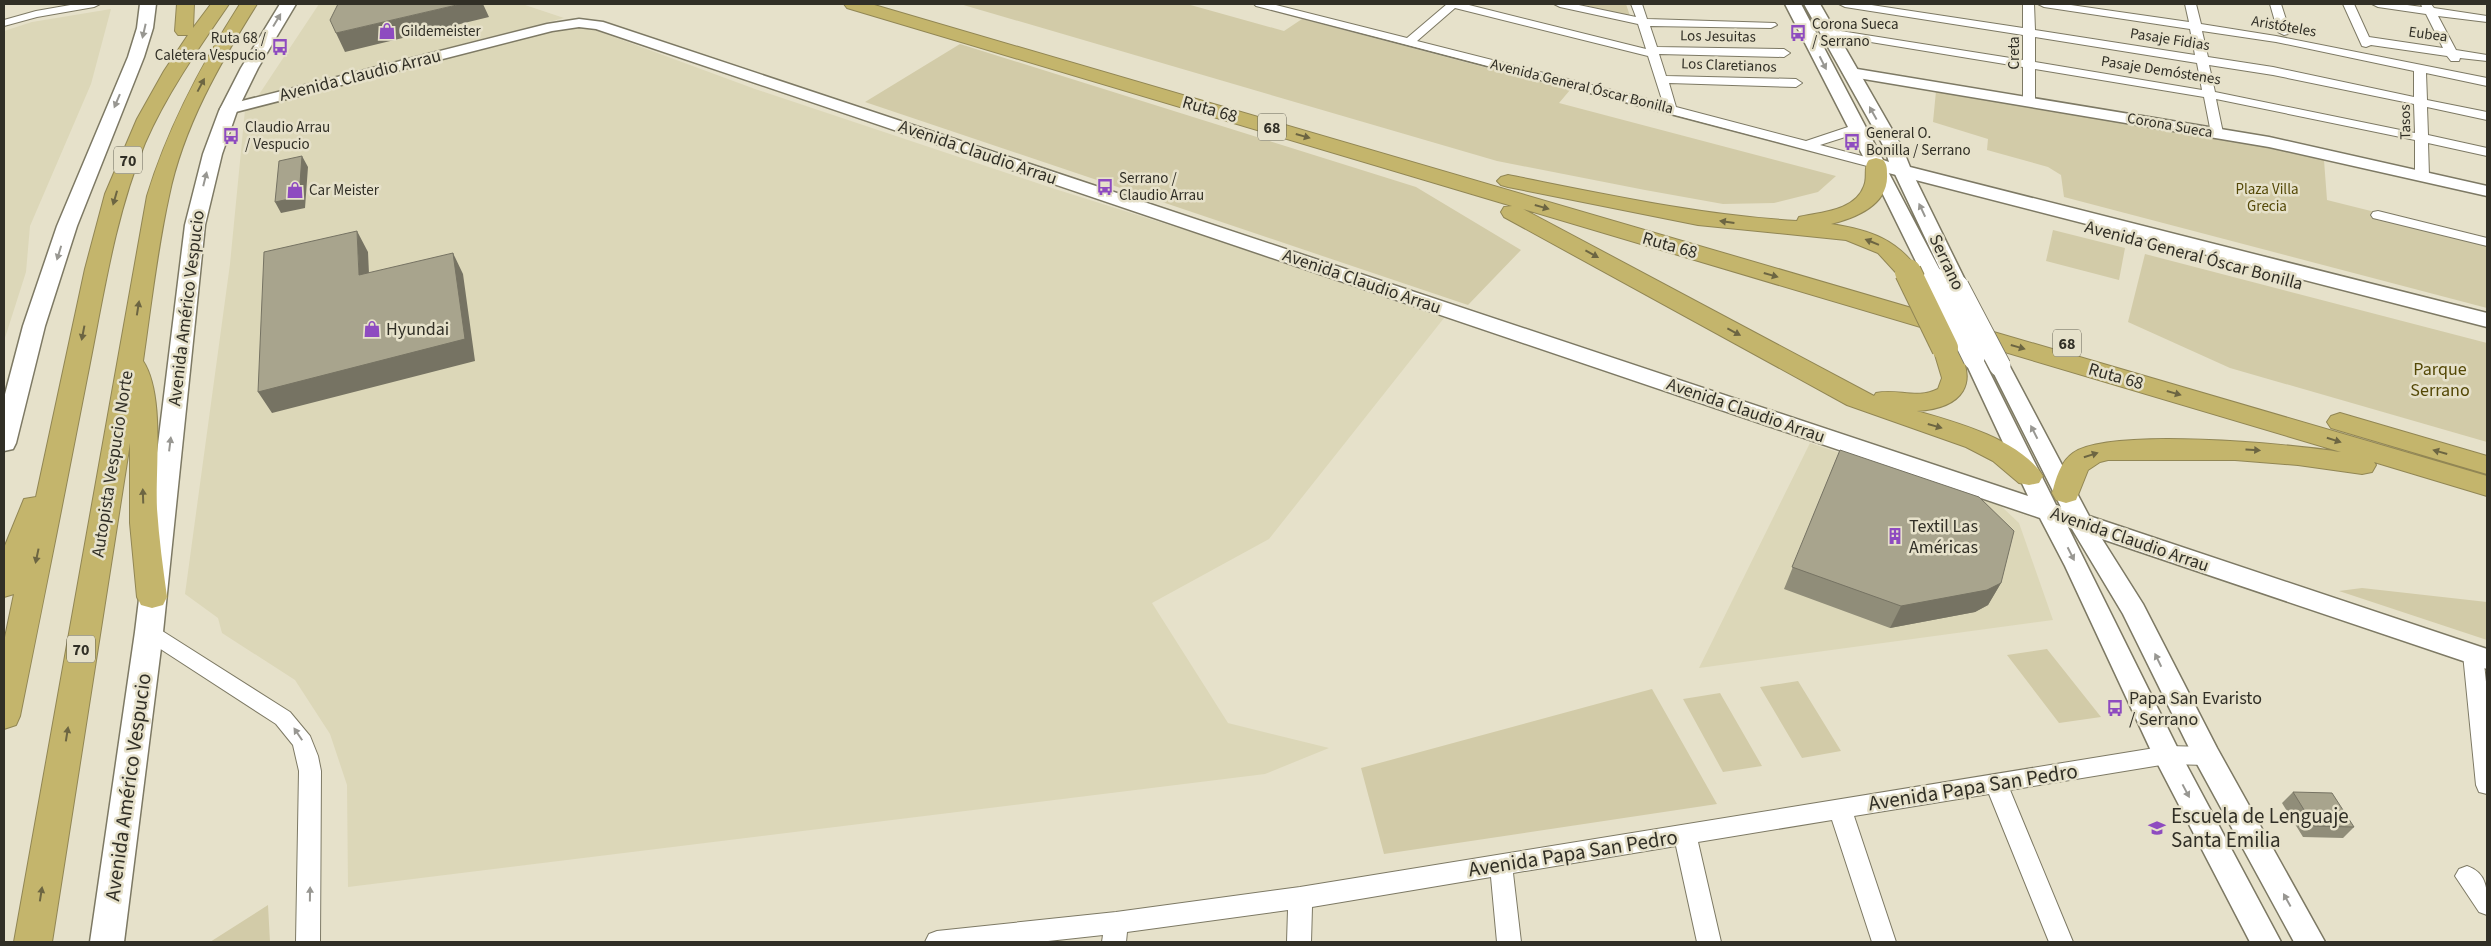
<svg xmlns="http://www.w3.org/2000/svg" width="2491" height="946" viewBox="0 0 2491 946" font-family="'Source Sans 3',sans-serif">
  <style>
    .built { fill: #dcd7b8 }
    .green { fill: #d2cba8 }
    .lines { fill: none; stroke-linecap: round; stroke-linejoin: round }
    .minor-casing { stroke: #7d7964; stroke-width: 2 }
    .tertiary-casing { stroke: #7d7964; stroke-width: 3 }
    .secondary-casing { stroke: #7d7964; stroke-width: 3 }
    .motorway-casing { stroke: #918654; stroke-width: 2 }
    .minor { fill: #fff; fill-rule: evenodd }
    .tertiary { fill: #fff; fill-rule: evenodd }
    .secondary { fill: #fff; fill-rule: evenodd }
    .motorway { fill: #c4b56c; fill-rule: evenodd }
    .tertiary-bridge-casing { stroke: #7d7964; stroke-width: 23; stroke-linecap: butt }
    .motorway-bridge-casing { stroke: #918654; stroke-width: 28; stroke-linecap: butt }
    .tertiary-bridge { stroke: #fff; stroke-width: 21 }
    .motorway-bridge { stroke: #c4b56c; stroke-width: 26 }
    .wall { fill: #908d79 }
    .shaded-wall { fill: #767363 }
    .building { fill: #a8a48d; stroke: #767363 }
    .oneway { fill: #989792 }
    .oneway2 { fill: #6c6542 }
    .labels { text-anchor: middle; stroke-width: 5; stroke-linejoin: round; paint-order: stroke }
    .far-poi-label { font-size: 15px; fill: #312f26; stroke: #e6e1ca; text-anchor: start }
    .far-street-label { font-size: 15px; fill: #312f26; stroke: #e6e1ca }
    .far-park-label { font-size: 15px; fill: #544806; stroke: #e6e1ca }
    .shield { fill: #e6e1ca; stroke: #676457; stroke-width: 1 }
    .shield-label { font-size: 16px; font-weight: bold; fill: #312f26 }
    .street-label { font-size: 18px; fill: #312f26; stroke: #e6e1ca }
    .poi-label { font-size: 18px; fill: #312f26; stroke: #e6e1ca; text-anchor: start }
    .park-label { font-size: 18px; fill: #544806; stroke: #e6e1ca }
    .near-street-label { font-size: 21px; fill: #312f26; stroke: #e6e1ca }
    .near-poi-label { font-size: 21px; fill: #312f26; stroke: #e6e1ca; text-anchor: start }
  </style>
  <rect width="100%" height="100%" fill="#e6e1ca"/>
  <!-- built -->
  <path class="built" d="M 319,4 L 522,4 L 564,18 L 258,96 Z
    M 111,9 L 91,84 L 30,226 L 26,272 L 4,341 L 4,31 L 32,22 Z
    M 560,27 L 587,27 L 755,89 L 1055,189 L 1204,236 L 1444,318 L 1269,539 L 1152,603 L 1228,723 L 1329,748 L 1265,774 L 348,887 L 347,785 L 330,734 L 295,680 L 222,633 L 218,618 L 185,594 L 230,264 L 245,110 L 468,53 Z
    M 1810,443 L 2001,506 L 2019,523 L 2053,620 L 1699,668 Z"/>
  <!-- green -->
  <path class="green" d="M 960,4 L 1187,4 L 1284,31 L 1302,19 L 1570,90 L 1559,103 L 1836,176 L 1818,192 L 1774,203 L 1723,204 L 1645,190 L 1497,161 Z
    M 1580,4 L 1626,4 L 1630,16 Z
    M 960,44 L 1416,187 L 1521,250 L 1468,305 L 865,102 Z
    M 1936,91 L 2234,140 L 2324,160 L 2327,200 L 2487,240 L 2487,308 L 2064,197 L 2061,175 L 2048,167 L 1987,150 L 1988,139 L 1933,122 Z
    M 2053,230 L 2125,248 L 2119,280 L 2046,261 Z
    M 2145,254 L 2487,343 L 2487,442 L 2230,368 L 2128,322 Z
    M 2362,588 L 2487,602 L 2487,640 L 2339,591 Z
    M 2047,649 L 2101,717 L 2059,723 L 2007,655 Z
    M 1798,681 L 1841,751 L 1802,758 L 1760,687 Z
    M 1652,689 L 1717,804 L 1384,854 L 1361,768 Z
    M 1720,693 L 1762,766 L 1723,772 L 1683,699 Z
    M 268,905 L 270,942 L 210,942 Z"/>
  <g class="lines">
    <!-- minor casing -->
    <g class="minor-casing">
      <path id="minor" d="M 76,4 L 100,4 L 94,7 L 37,17 L 4,26 L 4,20 L 36,11 Z
        M 1254,4 L 1272,4 L 1407,38 L 1447,4 L 1465,4 L 1646,49 L 1638,24 L 1560,7 L 1554,4 L 1574,4 L 1636,17 L 1631,4 L 1642,4 L 1647,19 L 1775,23 L 1777,25 L 1771,28 L 1650,26 L 1657,47 L 1784,49 L 1790,53 L 1784,57 L 1659,54 L 1666,76 L 1796,79 L 1802,83 L 1796,87 L 1669,83 L 1676,107 L 1806,141 L 1851,126 L 1861,126 L 1862,129 L 1861,132 L 1820,145 L 1881,161 L 1883,164 L 1876,168 L 1871,167 C 1666,112 1461,59 1256,6 ZM 1455,8 L 1648,56 L 1663,103 L 1417,41 Z
        M 1839,4 L 1865,4 L 2023,28 L 2023,4 L 2034,4 L 2035,30 L 2195,55 L 2190,29 L 2044,7 L 2038,4 L 2064,4 L 2189,22 L 2185,4 L 2196,4 L 2201,24 L 2276,36 L 2487,78 L 2487,86 L 2426,73 L 2427,100 L 2487,112 L 2487,120 L 2427,107 L 2428,135 L 2487,148 L 2487,156 L 2428,143 L 2429,176 L 2422,180 L 2415,176 L 2415,140 L 2216,99 L 2223,133 L 2217,137 L 2211,133 L 2204,97 L 2035,69 L 2035,101 L 2029,105 L 2023,101 L 2023,67 L 1828,35 L 1822,32 L 1828,29 L 2023,60 L 2023,35 L 1845,7 ZM 2202,31 L 2276,42 L 2414,71 L 2414,97 L 2273,67 L 2208,57 ZM 2035,37 L 2197,63 L 2202,90 L 2035,62 ZM 2209,65 L 2273,75 L 2414,104 L 2415,133 L 2215,92 Z
        M 2270,4 L 2281,4 L 2290,32 L 2288,34 L 2284,35 L 2278,32 Z
        M 2343,4 L 2354,4 L 2369,37 L 2443,48 L 2426,14 L 2378,7 L 2372,4 L 2400,4 L 2422,7 L 2421,4 L 2431,4 L 2434,8 L 2487,16 L 2487,22 L 2438,16 L 2456,50 L 2487,55 L 2487,61 L 2460,58 L 2459,61 L 2451,61 L 2447,56 L 2371,45 L 2366,47 L 2362,46 Z
        M 2378,211 L 2487,238 L 2487,246 L 2373,218 L 2371,215 L 2373,212 Z
        M 149,624 L 156,627 L 290,712 L 310,736 L 318,756 L 321,771 L 320,942 L 296,942 L 299,771 L 293,745 L 276,724 L 142,637 L 139,632 L 142,627 Z
        M 2473,646 L 2480,648 L 2483,654 L 2487,691 L 2487,794 L 2479,792 L 2476,785 L 2463,654 L 2466,648 Z
        M 2167,746 L 2207,747 L 2215,750 L 2218,756 L 2215,762 L 2207,765 L 2167,764 L 2010,790 L 2073,942 L 2049,942 L 1989,794 L 1854,816 L 1896,942 L 1872,942 L 1832,820 L 1698,842 L 1721,942 L 1697,942 L 1676,846 L 1513,873 L 1521,942 L 1497,942 L 1491,877 L 1312,907 L 1311,942 L 1287,942 L 1288,910 L 1127,932 L 1126,942 L 1102,942 L 1103,935 L 1039,942 L 925,942 L 929,934 L 937,931 L 1116,912 L 1300,887 Z
        M 2467,866 C 2490,874 2487,894 2487,915 L 2479,912 L 2455,876 L 2459,869 Z"/>
    </g>
    <!-- tertiary casing -->
    <g class="tertiary-casing">
      <path id="tertiary" d="M 579,19 L 603,22 L 2028,496 L 1964,359 L 1967,355 L 1974,353 L 1981,355 L 2056,505 L 2061,507 L 1990,366 L 1993,361 L 2000,360 L 2007,361 L 2089,516 L 2487,649 L 2487,669 L 2102,539 L 2143,604 L 2217,748 L 2325,942 L 2294,942 L 2197,764 L 2123,614 L 2072,529 L 2068,527 L 2178,749 L 2281,942 L 2250,942 L 2153,755 L 2065,566 L 2040,518 L 596,29 L 579,27 L 552,31 L 228,114 L 220,109 L 222,106 L 547,24 Z
        M 1851,68 L 2269,137 L 2487,186 L 2487,196 L 2269,147 L 1846,76 L 1843,73 Z
        M 1876,159 L 1882,160 L 1944,278 L 1941,282 L 1927,282 L 1924,278 L 1868,164 L 1870,160 Z
        M 1903,167 L 1909,168 L 1912,172 L 1968,286 L 1965,290 L 1951,290 L 1948,286 L 1894,172 L 1897,168 Z"/>
    </g>
    <!-- secondary casing -->
    <g class="secondary-casing">
      <path id="secondary" d="M 140,4 L 156,4 L 153,28 L 144,57 L 77,226 L 45,326 L 16,443 L 13,449 L 4,451 L 4,398 L 23,326 L 57,226 L 128,57 L 137,28 Z
        M 280,4 L 296,4 L 258,68 L 237,111 L 222,154 L 205,225 L 163,632 L 124,942 L 90,942 L 135,632 L 185,225 L 203,154 L 219,111 L 241,68 Z
        M 1785,4 L 1801,4 L 1883,160 L 1889,162 L 1884,147 L 1804,4 L 1820,4 L 1902,147 L 1910,167 L 2487,313 L 2487,327 L 1869,168 Z"/>
    </g>
    <!-- motorway casing -->
    <g class="motorway-casing">
      <path id="motorway" d="M 177,4 L 194,4 L 193,28 L 211,4 L 229,4 C 198,49 167,93 145,143 C 114,218 103,299 87,378 C 65,491 43,603 20,716 L 16,725 L 4,729 L 4,642 L 14,594 L 4,597 L 4,548 L 24,499 L 36,497 L 85,269 L 105,194 L 137,119 L 164,71 L 188,35 L 178,35 L 175,31 Z
        M 240,4 L 257,4 C 220,63 183,127 169,196 C 157,250 151,306 143,361 C 165,394 155,470 157,509 C 159,539 163,568 167,597 L 163,605 L 152,608 L 141,605 L 137,597 L 130,523 L 130,443 L 52,942 L 14,942 L 147,196 C 168,127 201,65 240,4 Z
        M 844,4 L 871,4 L 2487,476 L 2487,496 L 2374,462 L 2376,465 L 2372,472 L 2362,474 L 2298,465 L 2235,460 L 2108,460 L 2100,462 L 2088,470 L 2076,500 L 2066,503 L 2056,500 L 2052,493 C 2056,479 2060,462 2073,453 C 2111,427 2291,444 2341,452 L 1523,209 L 1874,396 L 1876,393 C 1897,388 1917,400 1938,389 L 1942,378 L 1933,348 L 1936,343 L 1945,340 L 1954,343 C 1981,383 1963,408 1917,411 C 1956,422 2021,440 2043,476 L 2039,483 L 2029,485 L 2019,483 L 1993,461 L 1966,447 L 1847,405 L 1504,217 L 1501,212 L 1504,207 L 1512,206 L 847,8 Z
        M 1876,158 L 1883,160 C 1887,164 1887,169 1887,174 C 1889,205 1855,218 1831,224 C 1870,230 1897,239 1920,272 L 1916,277 L 1908,279 L 1900,277 L 1878,253 L 1846,240 L 1698,225 L 1508,187 L 1501,185 L 1497,181 L 1501,177 L 1508,175 C 1604,194 1699,215 1797,221 L 1799,217 C 1821,212 1855,211 1864,186 C 1868,177 1863,167 1869,160 Z
        M 2340,413 L 2487,456 L 2487,474 L 2331,428 L 2327,422 L 2331,416 Z"/>
    </g>
    <!-- minor -->
    <use href="#minor" class="minor"/>
    <!-- tertiary -->
    <use href="#tertiary" class="tertiary"/>
    <!-- secondary -->
    <use href="#secondary" class="secondary"/>
    <!-- motorway -->
    <use href="#motorway" class="motorway"/>
    <!-- tertiary-bridge casing -->
    <g class="tertiary-bridge-casing">
      <path id="tertiary-bridge" d="M 1934,278 L 1974,359
        M 1958,286 L 2000,366"/>
    </g>
    <!-- motorway-bridge casing -->
    <g class="motorway-bridge-casing">
      <path id="motorway-bridge" d="M 1908,272 L 1945,348"/>
    </g>
    <!-- tertiary-bridge -->
    <use href="#tertiary-bridge" class="tertiary-bridge"/>
    <!-- motorway-bridge -->
    <use href="#motorway-bridge" class="motorway-bridge"/>
  </g>
  <!-- wall -->
  <path class="wall" d="M 1840,450 L 2001,583 L 1988,605 L 1975,612 L 1890,628 L 1784,589 Z
    M 2293,792 L 2354,827 L 2343,838 L 2303,837 L 2282,803 Z"/>
  <!-- shaded-wall -->
  <path class="shaded-wall" d="M 461,4 L 483,4 L 489,17 L 345,52 L 336,33 Z
    M 302,156 L 308,167 L 305,208 L 281,213 L 275,202 Z
    M 357,231 L 368,252 L 370,296 L 359,275 Z
    M 453,253 L 463,274 L 475,361 L 272,413 L 258,392 Z
    M 2001,583 L 1988,605 L 1975,612 L 1890,628 L 1901,606 Z"/>
  <!-- building -->
  <path class="building" d="M 338,4 L 461,4 L 336,33 L 330,20 Z
    M 302,156 L 299,197 L 275,202 L 279,161 Z
    M 357,231 L 359,275 L 453,253 L 465,339 L 258,392 L 264,252 Z
    M 1840,450 L 1979,497 L 2014,531 L 2001,583 L 1987,590 L 1901,606 L 1792,567 Z
    M 2293,792 L 2332,793 L 2354,827 L 2314,826 Z"/>
  <!-- one-way arrows -->
  <defs><path id="oneway-solid" d="M-6-.8H1V-3.2L6.5 0L1 3.2V.8H-6Z" transform="scale(1.25)"/></defs>
  <g class="oneway">
    <use href="#oneway-solid" transform="translate(277 20) rotate(-59)"/>
    <use href="#oneway-solid" transform="translate(144 31) rotate(103)"/>
    <use href="#oneway-solid" transform="translate(1823 63) rotate(63)"/>
    <use href="#oneway-solid" transform="translate(117 101) rotate(113)"/>
    <use href="#oneway-solid" transform="translate(1873 113) rotate(-119)"/>
    <use href="#oneway-solid" transform="translate(205 179) rotate(-76)"/>
    <use href="#oneway-solid" transform="translate(1922 210) rotate(-115)"/>
    <use href="#oneway-solid" transform="translate(59 253) rotate(107)"/>
    <use href="#oneway-solid" transform="translate(2034 432) rotate(-117)"/>
    <use href="#oneway-solid" transform="translate(170 444) rotate(-83)"/>
    <use href="#oneway-solid" transform="translate(2071 554) rotate(63)"/>
    <use href="#oneway-solid" transform="translate(2158 660) rotate(-116)"/>
    <use href="#oneway-solid" transform="translate(298 734) rotate(-124)"/>
    <use href="#oneway-solid" transform="translate(2186 791) rotate(62)"/>
    <use href="#oneway-solid" transform="translate(310 894) rotate(-89)"/>
    <use href="#oneway-solid" transform="translate(2287 900) rotate(-119)"/>
  </g>
  <g class="oneway2">
    <use href="#oneway-solid" transform="translate(201 85) rotate(-62)"/>
    <use href="#oneway-solid" transform="translate(1303 136) rotate(16)"/>
    <use href="#oneway-solid" transform="translate(115 198) rotate(106)"/>
    <use href="#oneway-solid" transform="translate(1542 207) rotate(16)"/>
    <use href="#oneway-solid" transform="translate(1727 222) rotate(-172)"/>
    <use href="#oneway-solid" transform="translate(1872 242) rotate(-158)"/>
    <use href="#oneway-solid" transform="translate(1592 254) rotate(29)"/>
    <use href="#oneway-solid" transform="translate(1771 275) rotate(16)"/>
    <use href="#oneway-solid" transform="translate(138 308) rotate(-81)"/>
    <use href="#oneway-solid" transform="translate(1734 332) rotate(28)"/>
    <use href="#oneway-solid" transform="translate(83 333) rotate(101)"/>
    <use href="#oneway-solid" transform="translate(2018 347) rotate(16)"/>
    <use href="#oneway-solid" transform="translate(2174 393) rotate(16)"/>
    <use href="#oneway-solid" transform="translate(1935 426) rotate(16)"/>
    <use href="#oneway-solid" transform="translate(2334 440) rotate(17)"/>
    <use href="#oneway-solid" transform="translate(2253 450) rotate(3)"/>
    <use href="#oneway-solid" transform="translate(2440 452) rotate(-164)"/>
    <use href="#oneway-solid" transform="translate(2091 455) rotate(-18)"/>
    <use href="#oneway-solid" transform="translate(143 496) rotate(-92)"/>
    <use href="#oneway-solid" transform="translate(37 556) rotate(102)"/>
    <use href="#oneway-solid" transform="translate(67 734) rotate(-81)"/>
    <use href="#oneway-solid" transform="translate(41 894) rotate(-81)"/>
  </g>
  <!-- icons -->
  <defs>
    <g id="shop-bare" transform="scale(1.35)"><path d="M-5-2.5h2.3a2.7 3.5 0 0 1 5.4 0H5L5.5 6h-11ZM-1.5-2.5h3a1.5 2.3 0 0 0-3 0Z" fill="#8e4bc0" stroke="#e6e1ca" stroke-width="2.5" paint-order="stroke"/></g>
    <g id="bus-bare" transform="scale(1.35)"><path d="M-5-6H5V4H4V6H2V4H-2V6H-4V4H-5ZM-3.5-4V0h7V-4ZM-3.5 1.2v1.5H-2V1.2ZM2 1.2v1.5H3.5V1.2Z" fill="#8e4bc0" stroke="#e6e1ca" stroke-width="2.5" paint-order="stroke"/></g>
    <g id="building-bare" transform="scale(1.35)"><path d="M-4-6H4V6H1V3H-1V6H-4ZM-2.5-4.3h1.7v1.8h-1.7ZM.8-4.3h1.7v1.8H.8ZM-2.5-1h1.7V.8h-1.7ZM.8-1h1.7V.8H.8Z" fill="#8e4bc0" stroke="#e6e1ca" stroke-width="2.5" paint-order="stroke"/></g>
    <g id="school-bare" transform="scale(1.35)"><path d="M0-5L7-2L0 1L-7-2ZM-4 1L0 2.5L4 1V4Q0 6-4 4Z" fill="#8e4bc0" stroke="#e6e1ca" stroke-width="2.5" paint-order="stroke"/></g>
  </defs>
  <g fill-rule="evenodd">
    <use href="#shop-bare" x="387" y="31"/>
    <use href="#bus-bare" x="1798" y="33"/>
    <use href="#bus-bare" x="280" y="47"/>
    <use href="#bus-bare" x="231" y="136"/>
    <use href="#bus-bare" x="1852" y="142"/>
    <use href="#bus-bare" x="1105" y="187"/>
    <use href="#shop-bare" x="295" y="190"/>
    <use href="#shop-bare" x="372" y="329"/>
    <use href="#building-bare" x="1895" y="536"/>
    <use href="#bus-bare" x="2115" y="708"/>
    <use href="#school-bare" x="2157" y="828"/>
  </g>
  <g class="labels">
    <!-- far-poi labels -->
    <g class="far-poi-label">
      <text x="1812" y="29">Corona Sueca<tspan x="1812" dy="17">/ Serrano</tspan></text>
      <text x="401" y="36">Gildemeister</text>
      <text x="266" y="43" text-anchor="end">Ruta 68 /<tspan x="266" dy="17">Caletera Vespucio</tspan></text>
      <text x="245" y="132">Claudio Arrau<tspan x="245" dy="17">/ Vespucio</tspan></text>
      <text x="1866" y="138">General O.<tspan x="1866" dy="17">Bonilla / Serrano</tspan></text>
      <text x="1119" y="183">Serrano /<tspan x="1119" dy="17">Claudio Arrau</tspan></text>
      <text x="309" y="195">Car Meister</text>
    </g>
    <!-- far-street labels -->
    <g class="far-street-label">
      <text transform="translate(2284 26) rotate(10)" y="5">Aristóteles</text>
      <text transform="translate(2428 34) rotate(8)" y="5">Eubea</text>
      <text transform="translate(1718 36) rotate(1)" y="5">Los Jesuitas</text>
      <text transform="translate(2170 39) rotate(9)" y="5">Pasaje Fidias</text>
      <text transform="translate(2014 53) rotate(-90)" y="5">Creta</text>
      <text transform="translate(1729 65) rotate(2)" y="5">Los Claretianos</text>
      <text transform="translate(2161 70) rotate(9)" y="5">Pasaje Demóstenes</text>
      <text transform="translate(1582 86) rotate(14)" y="5">Avenida General Óscar Bonilla</text>
      <text transform="translate(2405 122) rotate(-91)" y="5">Tasos</text>
      <text transform="translate(2170 125) rotate(10)" y="5">Corona Sueca</text>
    </g>
    <!-- far-park labels -->
    <g class="far-park-label">
      <text x="2267" y="194">Plaza Villa<tspan x="2267" dy="17">Grecia</tspan></text>
    </g>
    <!-- shield labels -->
    <g class="shield">
      <rect x="1258" y="113.5" width="28" height="27" rx="4"/>
      <rect x="114" y="146.5" width="28" height="27" rx="4"/>
      <rect x="2053" y="329.5" width="28" height="27" rx="4"/>
      <rect x="67" y="635.5" width="28" height="27" rx="4"/>
    </g>
    <g class="shield-label">
      <text x="1272" y="133">68</text>
      <text x="128" y="166">70</text>
      <text x="2067" y="349">68</text>
      <text x="81" y="655">70</text>
    </g>
    <!-- street labels -->
    <g class="street-label">
      <text transform="translate(360 75) rotate(-14)" y="6">Avenida Claudio Arrau</text>
      <text transform="translate(1210 109) rotate(16)" y="6">Ruta 68</text>
      <text transform="translate(978 152) rotate(19)" y="6">Avenida Claudio Arrau</text>
      <text transform="translate(1670 245) rotate(16)" y="6">Ruta 68</text>
      <text transform="translate(2194 255) rotate(15)" y="6">Avenida General Óscar Bonilla</text>
      <text transform="translate(1947 262) rotate(65)" y="6">Serrano</text>
      <text transform="translate(1362 281) rotate(19)" y="6">Avenida Claudio Arrau</text>
      <text transform="translate(186 308) rotate(-83)" y="6">Avenida Américo Vespucio</text>
      <text transform="translate(2116 376) rotate(16)" y="6">Ruta 68</text>
      <text transform="translate(1746 410) rotate(19)" y="6">Avenida Claudio Arrau</text>
      <text transform="translate(112 464) rotate(-81)" y="6">Autopista Vespucio Norte</text>
      <text transform="translate(2130 539) rotate(19)" y="6">Avenida Claudio Arrau</text>
    </g>
    <!-- poi labels -->
    <g class="poi-label">
      <text x="386" y="335">Hyundai</text>
      <text x="1909" y="532">Textil Las<tspan x="1909" dy="21">Américas</tspan></text>
      <text x="2129" y="704">Papa San Evaristo<tspan x="2129" dy="21">/ Serrano</tspan></text>
    </g>
    <!-- park labels -->
    <g class="park-label">
      <text x="2440" y="375">Parque<tspan x="2440" dy="21">Serrano</tspan></text>
    </g>
    <!-- near-street labels -->
    <g class="near-street-label">
      <text transform="translate(128 787) rotate(-82)" y="7">Avenida Américo Vespucio</text>
      <text transform="translate(1973 787) rotate(-9)" y="7">Avenida Papa San Pedro</text>
      <text transform="translate(1573 853) rotate(-9)" y="7">Avenida Papa San Pedro</text>
    </g>
    <!-- near-poi labels -->
    <g class="near-poi-label">
      <text x="2171" y="823">Escuela de Lenguaje<tspan x="2171" dy="24">Santa Emilia</tspan></text>
    </g>
  </g>
  <!-- border -->
  <rect width="2491" height="946" fill="none" stroke="#312f26" stroke-width="10"/>
</svg>
